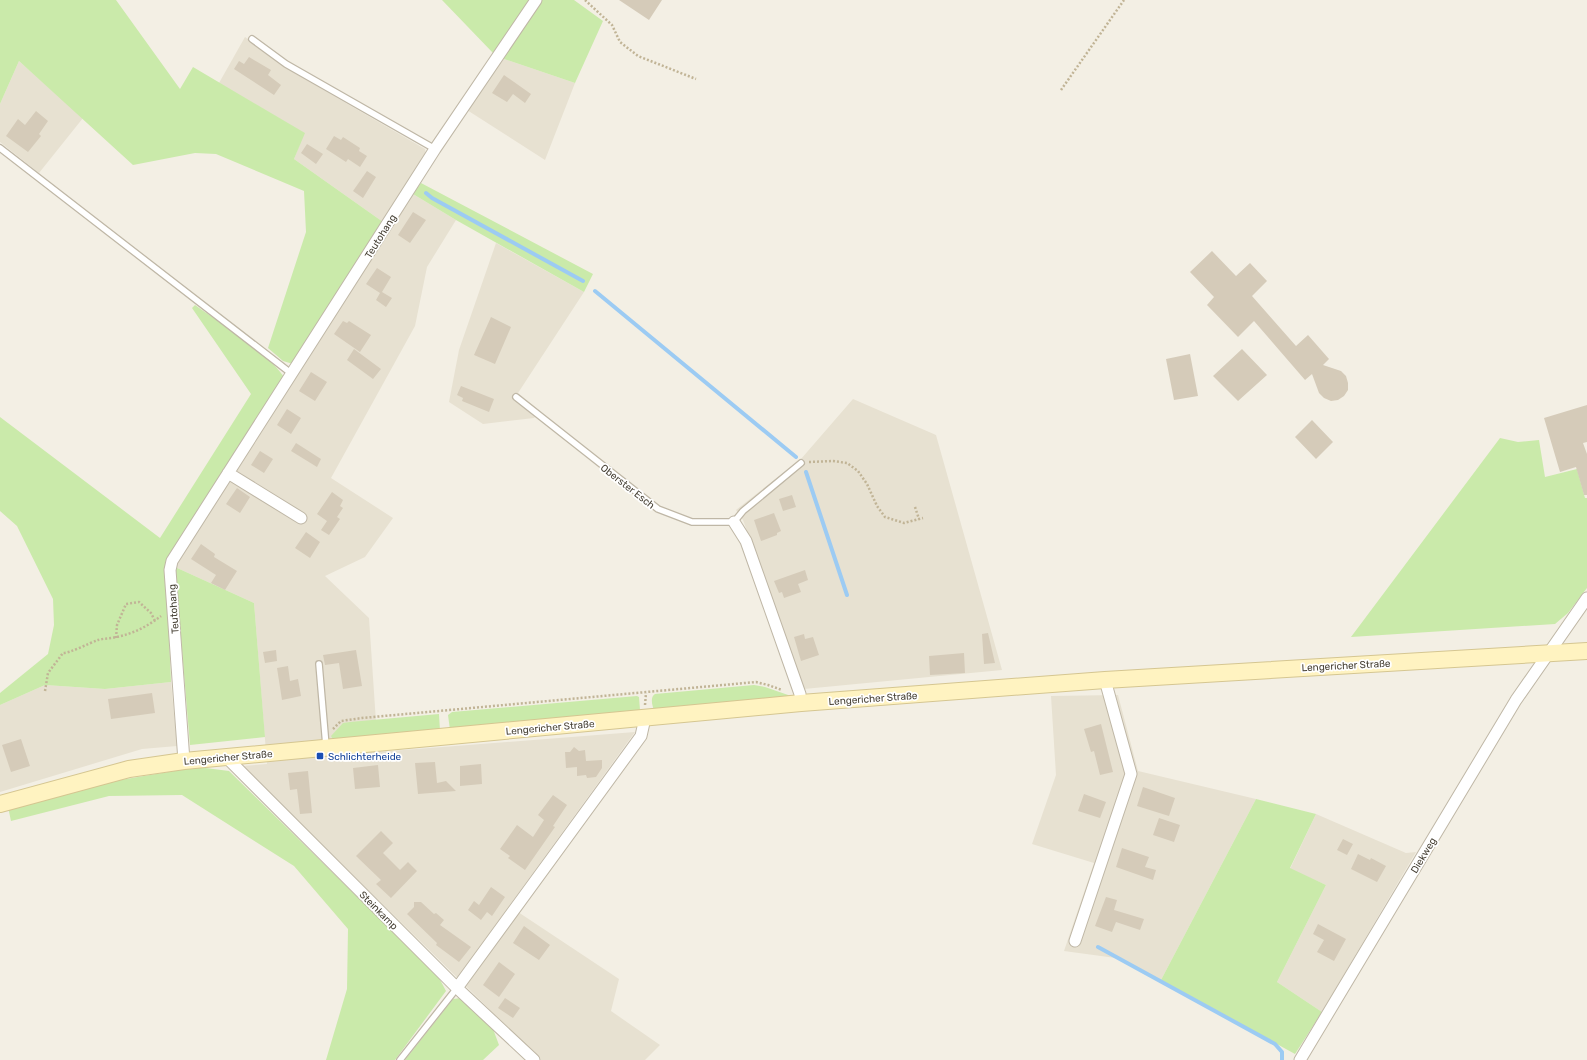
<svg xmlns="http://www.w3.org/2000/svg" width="1587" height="1060" viewBox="0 0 1587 1060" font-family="Rubik,sans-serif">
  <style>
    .residential { fill: #e7e1d1 }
    .green { fill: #caeaaa }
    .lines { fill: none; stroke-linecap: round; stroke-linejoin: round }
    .stream { stroke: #9ccbf3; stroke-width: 4 }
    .building { fill: #d5cbb9 }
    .lane-casing { stroke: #bfb7a6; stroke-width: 8 }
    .street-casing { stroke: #bfb7a6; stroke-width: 13 }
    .secondary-casing { stroke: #d5c691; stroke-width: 18 }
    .path { stroke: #c1b496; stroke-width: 2.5; stroke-dasharray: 2 2; stroke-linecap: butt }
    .lane { stroke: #fff; stroke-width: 5.5 }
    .street { stroke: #fff; stroke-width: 11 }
    .secondary { stroke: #fff3c1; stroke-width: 16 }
    .transit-dot { fill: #1a4fb4; stroke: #fff; stroke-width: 1.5 }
    .labels { text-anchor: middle; stroke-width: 3.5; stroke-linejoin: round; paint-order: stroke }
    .street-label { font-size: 10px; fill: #453f33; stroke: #fff }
    .transit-label { font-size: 10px; fill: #164399; stroke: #fff; text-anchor: start }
  </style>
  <rect width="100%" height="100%" fill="#f3efe4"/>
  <!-- residential -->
  <path class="residential" d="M 245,37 L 296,74 L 425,149 L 426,158 L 383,222 L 294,159 L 304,133 L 219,83 Z
    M 501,58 L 575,83 L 545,160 L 467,110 Z
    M 19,61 L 83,118 L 39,173 L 0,142 L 0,104 Z
    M 413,194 L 456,220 L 427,267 L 415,326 L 331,478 L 393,518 L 365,557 L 325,576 L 369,618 L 378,752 L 635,732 L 509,906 L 619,979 L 611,1011 L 660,1045 L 645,1060 L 541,1060 L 242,766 L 267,764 L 254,603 L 175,567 Z
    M 496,243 L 584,292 L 518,393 L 540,411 L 534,418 L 483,424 L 449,402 L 459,350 Z
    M 853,399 L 936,435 L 1002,670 L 804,689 L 743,520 L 736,510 L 801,459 Z
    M 171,682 L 177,746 L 142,749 L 0,792 L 0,705 L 45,685 L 105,689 Z
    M 1118,695 L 1138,771 L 1256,799 L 1161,980 L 1123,959 L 1064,951 L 1094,863 L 1032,844 L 1056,775 L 1051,696 Z
    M 1316,814 L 1406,853 L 1416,852 L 1322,1012 L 1277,982 L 1326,885 L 1290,869 Z"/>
  <!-- green -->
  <path class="green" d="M 0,0 L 116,0 L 180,89 L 193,67 L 305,133 L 294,159 L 383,222 L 293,364 L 283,361 L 268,348 L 306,232 L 304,191 L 216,154 L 195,153 L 133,165 L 19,61 L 0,104 Z
    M 442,0 L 574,0 L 603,21 L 575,83 L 501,58 L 493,53 Z
    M 421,183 L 593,274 L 584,292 L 456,220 L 413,194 Z
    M 195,305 C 223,325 264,349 284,377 L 166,564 L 171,682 L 105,689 L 45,685 L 0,705 L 0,693 L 48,654 L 54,625 L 53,599 L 17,526 L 0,511 L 0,417 L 160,538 L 251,394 L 192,308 Z
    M 1500,438 L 1518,442 L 1539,440 L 1545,477 L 1577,469 L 1585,498 L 1587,498 L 1587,588 L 1568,613 L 1555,624 L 1351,637 Z
    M 175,567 L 254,603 L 265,737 L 190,745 Z
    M 754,685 L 765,687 L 791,696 L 789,699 L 654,710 C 652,705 650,697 655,694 Z
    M 637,696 L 639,697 L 640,710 L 450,730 L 448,715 L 452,712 Z
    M 439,714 L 440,731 L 334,741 L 331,736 L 343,723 L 350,722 Z
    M 198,767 L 229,771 L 438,976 L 446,991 L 395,1060 L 326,1060 L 347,989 L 348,929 L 294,866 L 182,795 L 109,796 L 11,821 L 8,807 L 108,782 Z
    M 1256,799 L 1316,814 L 1290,868 L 1326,885 L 1277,982 L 1322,1012 L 1295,1054 L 1161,980 Z
    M 461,998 L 493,1029 L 499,1045 L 483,1060 L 405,1060 L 453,999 Z"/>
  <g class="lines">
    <!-- stream -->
    <path class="stream" d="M 426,193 L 432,198 L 583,281
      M 595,291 L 796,457
      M 806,472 L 847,595
      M 1098,947 L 1275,1044 L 1282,1052 L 1282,1060"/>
  </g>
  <!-- building -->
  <path class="building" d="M 619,0 L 662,0 L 649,20 Z
    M 249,57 L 271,70 L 268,75 L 281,85 L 274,95 L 234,69 L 239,61 L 244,64 Z
    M 504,75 L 531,94 L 525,103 L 513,94 L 507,102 L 492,93 Z
    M 36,111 L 48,121 L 39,134 L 41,136 L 28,152 L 6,136 L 18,119 L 25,125 Z
    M 334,136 L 341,140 L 343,137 L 360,148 L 359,151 L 367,156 L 360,167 L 348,159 L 346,162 L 326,149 Z
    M 307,144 L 323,154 L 316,164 L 301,153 Z
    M 367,171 L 376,177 L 363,198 L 353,191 Z
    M 413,212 L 426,220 L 410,243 L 398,235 Z
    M 1212,251 L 1236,276 L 1250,263 L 1267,281 L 1252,296 L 1296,346 L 1308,335 L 1329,359 L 1323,365 L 1341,371 L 1346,376 L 1348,383 L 1348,390 L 1344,396 L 1338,400 L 1331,401 L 1324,398 L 1319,393 L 1312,374 L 1305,380 L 1254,321 L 1238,337 L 1207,305 L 1214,297 L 1190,272 Z
    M 377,268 L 391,277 L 382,292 L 392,298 L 386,307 L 376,300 L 380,293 L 366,284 Z
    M 491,317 L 511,327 L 495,364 L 474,355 Z
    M 343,321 L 347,323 L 349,321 L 371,335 L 360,352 L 334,334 Z
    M 354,349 L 381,369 L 373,379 L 347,360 Z
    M 1242,349 L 1267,375 L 1238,401 L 1213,376 Z
    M 1190,354 L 1198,396 L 1174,400 L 1166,359 Z
    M 311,372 L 327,382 L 315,401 L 299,391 Z
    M 461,386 L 494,399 L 489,412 L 462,401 L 463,398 L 457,395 Z
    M 1587,405 L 1587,442 L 1583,443 L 1587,454 L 1587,495 L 1584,495 L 1576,467 L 1560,472 L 1544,418 Z
    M 287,409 L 301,418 L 291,434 L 277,425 Z
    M 1312,420 L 1333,442 L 1316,459 L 1295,437 Z
    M 296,443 L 321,459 L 317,467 L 291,451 Z
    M 260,451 L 273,459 L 264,473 L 251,465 Z
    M 237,488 L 250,497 L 240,513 L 226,504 Z
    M 332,492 L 343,500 L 340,506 L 343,508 L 337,517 L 340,519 L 329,535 L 321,530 L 327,521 L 317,514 Z
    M 792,495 L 796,507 L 783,511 L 779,499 Z
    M 774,513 L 781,531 L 777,533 L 777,535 L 761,541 L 754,520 Z
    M 306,532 L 320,542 L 310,558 L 295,548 Z
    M 201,544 L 215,554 L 214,557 L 237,571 L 225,590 L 211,583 L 216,575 L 191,559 Z
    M 805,570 L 808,580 L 798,584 L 801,592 L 784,598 L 782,592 L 779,593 L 774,581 Z
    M 988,633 L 995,663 L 984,664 L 982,634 Z
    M 804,634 L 805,639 L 813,637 L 819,655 L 801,661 L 794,637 Z
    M 276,650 L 277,661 L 265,663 L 263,652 Z
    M 356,650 L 362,686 L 343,689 L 339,663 L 325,665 L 323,655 Z
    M 964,653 L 965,673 L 930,675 L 929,656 Z
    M 288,666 L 290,681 L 298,679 L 301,696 L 282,700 L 277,668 Z
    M 152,693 L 155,713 L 111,719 L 108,699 Z
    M 1101,724 L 1113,772 L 1100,775 L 1094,751 L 1091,752 L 1084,729 Z
    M 21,739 L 30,766 L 11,772 L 2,745 Z
    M 574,747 L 579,751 L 585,750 L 586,761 L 602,760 L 602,768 L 596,777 L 587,778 L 586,775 L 577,776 L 577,767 L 566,768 L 565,752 L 570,752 Z
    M 435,762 L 437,783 L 446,781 L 456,791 L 418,794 L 415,763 Z
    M 481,764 L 482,784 L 460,786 L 460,766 Z
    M 378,765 L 380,787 L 355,789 L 353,768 Z
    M 308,771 L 312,813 L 300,814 L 297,789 L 290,790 L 288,773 Z
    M 1143,787 L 1175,798 L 1169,816 L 1137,806 Z
    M 1084,794 L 1106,802 L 1100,818 L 1078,811 Z
    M 553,795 L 567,805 L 553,826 L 555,827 L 525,870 L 508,858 L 510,856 L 500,849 L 517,825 L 533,837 L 544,820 L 538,815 Z
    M 1159,818 L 1180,825 L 1174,842 L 1153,835 Z
    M 381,831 L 393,843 L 383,853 L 400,870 L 408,862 L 417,871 L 391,898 L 376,884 L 381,880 L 356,856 Z
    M 1343,839 L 1353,844 L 1347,855 L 1337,850 Z
    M 1122,848 L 1149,857 L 1145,867 L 1156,870 L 1153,880 L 1116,867 Z
    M 1358,854 L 1370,860 L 1371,858 L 1386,866 L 1377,882 L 1351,869 Z
    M 491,887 L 505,897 L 492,916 L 487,912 L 481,920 L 468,910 L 474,901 L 479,905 Z
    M 1106,897 L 1117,900 L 1114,910 L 1144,919 L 1140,930 L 1116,922 L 1112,932 L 1095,926 Z
    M 414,902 L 421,902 L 434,914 L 436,913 L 444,920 L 440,925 L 471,947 L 459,962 L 436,945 L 437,943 L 407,914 L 414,907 Z
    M 1318,924 L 1346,939 L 1334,961 L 1317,952 L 1324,940 L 1313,934 Z
    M 524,926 L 550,945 L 539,960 L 513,943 Z
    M 499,962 L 515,974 L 499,997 L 483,985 Z
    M 505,998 L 520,1008 L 513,1018 L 498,1008 Z"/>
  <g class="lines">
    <!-- lane casing -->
    <g class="lane-casing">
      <path id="lane" d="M 252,39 L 286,64 L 435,149
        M 0,148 L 292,374
        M 516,397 L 658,509 L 692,522 L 734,522 L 743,511 L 801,463
        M 319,664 L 326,746
        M 400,1060 L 457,988"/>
    </g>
    <!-- street casing -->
    <g class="street-casing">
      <path id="street" d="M 228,473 L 301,518
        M 734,522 L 746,541 L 800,694 L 801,703
        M 227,758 L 457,988 L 534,1060
        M 184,761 L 170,570 L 172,561 L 435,149 L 536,0
        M 1075,941 L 1131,774 L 1105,680
        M 457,988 L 641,736 L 645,718
        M 1300,1060 L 1516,700 L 1587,598"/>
    </g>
    <!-- secondary casing -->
    <g class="secondary-casing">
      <path id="secondary" d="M 0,804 L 129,769 L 184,761 L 801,703 L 1105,680 L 1587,651"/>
    </g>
    <!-- path -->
    <path class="path" d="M 585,0 L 612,25 L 620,42 L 638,56 L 696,79
      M 1061,90 L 1124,0
      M 809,462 L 833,461 L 847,463 L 858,471 L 867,484 L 877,506 L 885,517 L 904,523 L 923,518
      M 915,507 L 919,519
      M 116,638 L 117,625 L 126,604 L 139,602 L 151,613 L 155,621
      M 45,691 L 48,673 L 63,653 C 71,653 89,643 98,640 C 104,638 110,639 116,637 C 133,634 148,626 161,616
      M 645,705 L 646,693
      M 333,729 L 341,721 L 362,718 L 756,682 L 768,685 L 782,690"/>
    <!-- lane -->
    <use href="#lane" class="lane"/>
    <!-- street -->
    <use href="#street" class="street"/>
    <!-- secondary -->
    <use href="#secondary" class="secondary"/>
  </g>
  <!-- markers -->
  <rect class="transit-dot" x="316" y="752" width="8" height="8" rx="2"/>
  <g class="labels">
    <!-- street labels -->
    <g class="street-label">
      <text transform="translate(380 236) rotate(-58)" y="4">Teutohang</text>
      <text transform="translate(628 486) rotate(38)" y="4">Oberster Esch</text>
      <text transform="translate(173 609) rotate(-94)" y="4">Teutohang</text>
      <text transform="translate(1346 665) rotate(-3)" y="4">Lengericher Straße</text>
      <text transform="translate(873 698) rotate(-4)" y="4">Lengericher Straße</text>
      <text transform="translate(550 727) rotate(-5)" y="4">Lengericher Straße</text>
      <text transform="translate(228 757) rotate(-5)" y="4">Lengericher Straße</text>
      <text transform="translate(1423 855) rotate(-59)" y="4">Diekweg</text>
      <text transform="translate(379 910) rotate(45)" y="4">Steinkamp</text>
    </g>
    <!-- transit labels -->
    <g class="transit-label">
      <text x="328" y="760">Schlichterheide</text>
    </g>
  </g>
</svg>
